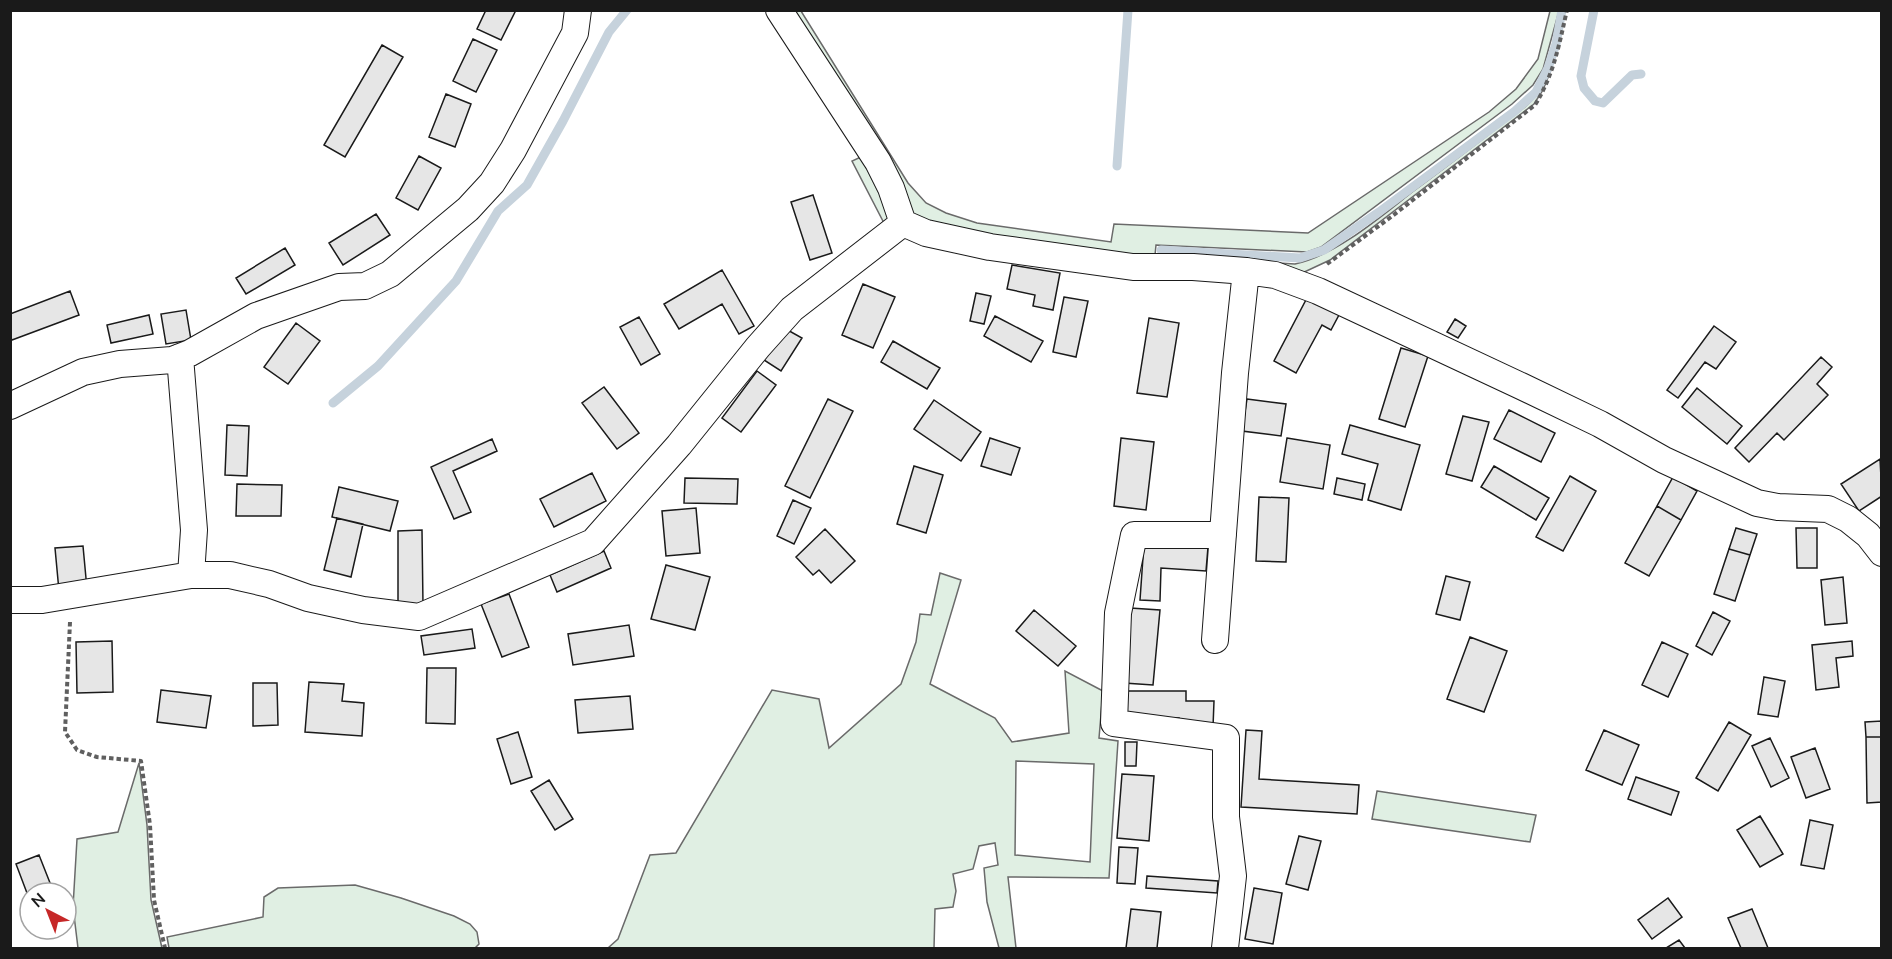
<svg xmlns="http://www.w3.org/2000/svg" width="1892" height="959" viewBox="0 0 1892 959" font-family="Mulish,sans-serif">
  <style>
    .green { fill: #e0efe3; stroke: #6a6a6a; stroke-width: 1.5; fill-rule: evenodd }
    .lines { fill: none; stroke-linecap: round; stroke-linejoin: round }
    .stream { stroke: #c6d2dc; stroke-width: 9 }
    .building { fill: #e6e6e6; stroke: #1a1a1a; stroke-width: 1.5 }
    .street-casing { stroke: #1a1a1a; stroke-width: 28 }
    .path { stroke: #5f5f5f; stroke-width: 4; stroke-dasharray: 4.5 3; stroke-linecap: butt }
    .street { stroke: #fff; stroke-width: 26 }
  </style>
  <rect width="100%" height="100%" fill="#fff"/>
  <!-- green -->
  <path class="green" d="M 785,11 L 801,11 L 908,183 L 926,203 L 946,213 L 977,223 L 1111,242 L 1114,224 L 1308,233 L 1489,112 L 1516,89 L 1538,59 L 1550,11 L 1559,11 L 1543,69 L 1533,85 L 1512,104 L 1321,247 L 1307,252 L 1156,245 L 1155,255 L 1295,264 C 1336,255 1378,219 1411,193 C 1449,165 1487,136 1525,107 L 1539,93 L 1551,70 L 1543,90 L 1534,104 L 1330,260 L 1298,275 L 1085,256 L 914,220 Z
    M 863,156 L 892,205 L 886,227 L 852,161 Z
    M 940,573 L 961,580 L 930,684 L 995,718 L 1012,742 L 1069,733 L 1065,671 L 1103,691 L 1099,738 L 1118,741 L 1109,878 L 1008,877 L 1016,948 L 999,948 L 987,902 L 984,868 L 998,865 L 995,843 L 979,846 L 973,869 L 953,874 L 956,891 L 953,907 L 935,909 L 934,948 L 608,948 L 618,939 L 650,855 L 676,853 L 772,690 L 819,699 L 829,748 L 901,684 L 916,642 L 920,614 L 931,615 ZM 1016,761 L 1094,764 L 1090,862 L 1015,855 Z
    M 139,763 L 147,825 L 151,900 L 162,948 L 78,948 L 73,907 L 77,839 L 118,832 Z
    M 1377,791 L 1536,815 L 1530,842 L 1372,819 Z
    M 355,885 L 401,898 L 454,916 L 470,924 L 477,932 L 479,944 L 475,948 L 169,948 L 167,937 L 263,917 L 264,897 L 278,888 Z"/>
  <g class="lines">
    <!-- stream -->
    <path class="stream" d="M 1594,10 L 1581,76 L 1584,88 L 1595,101 L 1603,103 L 1632,75 L 1641,74
      M 1117,166 L 1128,10
      M 1161,250 L 1300,258 L 1324,250 L 1379,212 L 1515,111 L 1536,92 L 1548,68 L 1556,44 L 1562,10
      M 333,403 L 378,366 L 456,281 L 498,211 L 527,185 L 563,121 L 609,32 L 627,10"/>
  </g>
  <!-- building -->
  <path class="building" d="M 486,10 L 516,10 L 501,40 L 477,29 Z
    M 473,39 L 497,50 L 476,92 L 453,81 Z
    M 382,45 L 403,57 L 345,157 L 324,145 Z
    M 446,94 L 471,104 L 455,147 L 429,137 Z
    M 419,156 L 441,168 L 418,210 L 396,198 Z
    M 813,195 L 832,253 L 810,260 L 791,202 Z
    M 376,214 L 390,235 L 343,265 L 329,243 Z
    M 285,248 L 295,265 L 246,294 L 236,278 Z
    M 1012,265 L 1060,273 L 1053,310 L 1033,306 L 1035,295 L 1007,289 Z
    M 722,270 L 754,326 L 739,334 L 722,304 L 679,329 L 664,304 Z
    M 863,284 L 895,297 L 873,348 L 842,335 Z
    M 70,291 L 79,315 L 12,340 L 10,336 L 10,314 Z
    M 976,293 L 991,296 L 984,324 L 970,321 Z
    M 1308,296 L 1340,313 L 1331,330 L 1322,325 L 1296,373 L 1274,361 Z
    M 1064,297 L 1088,301 L 1076,357 L 1053,352 Z
    M 186,310 L 191,340 L 166,344 L 161,314 Z
    M 149,315 L 153,334 L 111,343 L 107,325 Z
    M 995,316 L 1043,341 L 1031,362 L 984,336 Z
    M 639,317 L 660,354 L 641,365 L 620,327 Z
    M 1149,318 L 1179,323 L 1167,397 L 1137,393 Z
    M 1455,319 L 1466,326 L 1458,338 L 1447,332 Z
    M 296,323 L 320,341 L 288,384 L 264,367 Z
    M 1714,326 L 1736,342 L 1716,369 L 1705,362 L 1678,398 L 1667,390 Z
    M 784,328 L 802,338 L 781,371 L 764,360 Z
    M 893,341 L 940,368 L 927,389 L 881,362 Z
    M 1401,348 L 1428,356 L 1405,427 L 1379,419 Z
    M 1821,357 L 1832,367 L 1817,384 L 1828,395 L 1784,440 L 1777,433 L 1749,462 L 1735,448 Z
    M 757,371 L 776,385 L 741,432 L 722,418 Z
    M 604,387 L 639,433 L 617,449 L 582,403 Z
    M 1697,388 L 1742,426 L 1727,444 L 1682,407 Z
    M 828,399 L 853,411 L 810,498 L 785,486 Z
    M 1247,399 L 1286,404 L 1281,436 L 1242,431 Z
    M 934,400 L 981,432 L 961,461 L 914,429 Z
    M 1509,410 L 1555,433 L 1541,462 L 1494,439 Z
    M 1463,416 L 1489,422 L 1472,481 L 1446,474 Z
    M 227,425 L 249,426 L 247,476 L 225,475 Z
    M 1350,425 L 1420,445 L 1401,510 L 1368,500 L 1378,464 L 1342,454 Z
    M 990,438 L 1020,448 L 1011,475 L 981,466 Z
    M 1121,438 L 1154,442 L 1146,510 L 1114,506 Z
    M 1287,438 L 1330,445 L 1323,489 L 1280,482 Z
    M 492,439 L 497,451 L 453,471 L 471,512 L 454,519 L 431,467 Z
    M 1880,459 L 1882,496 L 1859,511 L 1841,484 Z
    M 914,466 L 943,475 L 926,533 L 897,524 Z
    M 1494,466 L 1549,498 L 1536,520 L 1481,487 Z
    M 592,473 L 606,501 L 554,527 L 540,499 Z
    M 1570,476 L 1596,491 L 1563,551 L 1536,537 Z
    M 1673,477 L 1697,491 L 1681,520 L 1657,506 Z
    M 685,478 L 738,479 L 737,504 L 684,503 Z
    M 1337,478 L 1365,484 L 1362,500 L 1334,494 Z
    M 237,484 L 282,485 L 281,516 L 236,516 Z
    M 339,487 L 398,501 L 390,531 L 332,517 Z
    M 1259,497 L 1289,498 L 1286,562 L 1256,561 Z
    M 793,500 L 811,508 L 794,544 L 777,536 Z
    M 1657,506 L 1681,520 L 1649,576 L 1625,563 Z
    M 696,508 L 700,553 L 666,556 L 662,511 Z
    M 337,518 L 363,524 L 351,577 L 324,570 Z
    M 1736,528 L 1757,534 L 1750,555 L 1729,549 Z
    M 1796,528 L 1817,528 L 1817,568 L 1797,568 Z
    M 825,529 L 855,561 L 831,583 L 819,570 L 813,575 L 796,557 Z
    M 422,530 L 423,605 L 398,605 L 398,531 Z
    M 1144,543 L 1208,547 L 1206,571 L 1161,568 L 1160,601 L 1140,600 Z
    M 83,546 L 87,589 L 59,591 L 55,548 Z
    M 1729,549 L 1750,555 L 1735,601 L 1714,594 Z
    M 604,551 L 611,568 L 557,592 L 550,575 Z
    M 666,565 L 710,577 L 695,630 L 651,619 Z
    M 1446,576 L 1470,582 L 1460,620 L 1436,614 Z
    M 1843,577 L 1847,623 L 1825,625 L 1821,580 Z
    M 509,594 L 529,647 L 502,657 L 481,604 Z
    M 1130,608 L 1160,610 L 1153,685 L 1124,683 Z
    M 1034,610 L 1076,646 L 1058,666 L 1016,631 Z
    M 1713,612 L 1730,621 L 1712,655 L 1696,646 Z
    M 629,625 L 634,656 L 573,665 L 568,634 Z
    M 472,629 L 475,648 L 424,655 L 421,636 Z
    M 1470,637 L 1507,651 L 1484,712 L 1447,699 Z
    M 112,641 L 113,692 L 77,693 L 76,642 Z
    M 1852,641 L 1853,656 L 1836,658 L 1839,687 L 1816,690 L 1812,645 Z
    M 1662,642 L 1688,654 L 1668,697 L 1642,685 Z
    M 427,668 L 456,668 L 455,724 L 426,723 Z
    M 1764,677 L 1785,681 L 1778,717 L 1758,714 Z
    M 309,682 L 344,684 L 342,701 L 364,703 L 362,736 L 305,732 Z
    M 253,683 L 277,683 L 278,725 L 253,726 Z
    M 161,690 L 211,696 L 206,728 L 157,722 Z
    M 1127,691 L 1186,691 L 1186,701 L 1214,701 L 1213,727 L 1178,727 L 1179,718 L 1126,718 Z
    M 630,696 L 633,729 L 578,733 L 575,700 Z
    M 1882,721 L 1882,737 L 1866,737 L 1865,722 Z
    M 1729,722 L 1751,735 L 1718,791 L 1696,778 Z
    M 1246,730 L 1262,731 L 1259,779 L 1359,785 L 1357,814 L 1241,807 Z
    M 1604,730 L 1639,745 L 1622,785 L 1586,770 Z
    M 518,732 L 532,777 L 511,784 L 497,739 Z
    M 1866,737 L 1882,737 L 1882,802 L 1867,803 Z
    M 1770,738 L 1789,778 L 1771,787 L 1752,746 Z
    M 1125,742 L 1137,742 L 1136,766 L 1125,766 Z
    M 1815,748 L 1830,789 L 1806,798 L 1791,757 Z
    M 1122,774 L 1154,776 L 1149,841 L 1117,838 Z
    M 1636,777 L 1679,792 L 1671,815 L 1628,799 Z
    M 549,780 L 573,819 L 555,830 L 531,791 Z
    M 1760,816 L 1783,854 L 1760,867 L 1737,830 Z
    M 1810,820 L 1833,825 L 1824,869 L 1801,865 Z
    M 1299,836 L 1321,841 L 1308,890 L 1286,884 Z
    M 1119,847 L 1138,848 L 1135,884 L 1117,883 Z
    M 39,855 L 54,893 L 30,893 L 30,901 L 16,864 Z
    M 1147,876 L 1218,881 L 1217,893 L 1146,888 Z
    M 1254,888 L 1282,893 L 1273,944 L 1245,939 Z
    M 1668,898 L 1682,917 L 1652,939 L 1638,920 Z
    M 1131,909 L 1161,912 L 1157,948 L 1126,948 Z
    M 1752,909 L 1768,948 L 1741,948 L 1728,918 Z
    M 1679,940 L 1685,948 L 1666,948 Z"/>
  <g class="lines">
    <!-- street casing -->
    <g class="street-casing">
      <path id="street" d="M 779,10 L 878,162 L 891,188 L 903,223 L 926,233 L 990,247 L 1133,267 L 1193,267 L 1246,271 L 1275,275 L 1318,291 L 1521,386 L 1600,424 L 1664,460 L 1757,503 L 1778,507 L 1828,509 L 1848,519 L 1868,535 L 1882,553
        M 180,357 L 194,530 L 191,575
        M 10,406 L 83,372 L 120,364 L 172,360 L 190,353 L 256,316 L 339,287 L 365,286 L 390,274 L 468,209 L 492,183 L 513,150 L 575,33 L 578,10
        M 1223,535 L 1134,535 L 1118,613 L 1114,723 L 1226,738 L 1226,817 L 1233,876 L 1225,948
        M 10,600 L 42,600 L 191,575 L 230,575 L 269,584 L 308,598 L 363,610 L 419,617 L 593,542 L 679,445 L 758,347 L 792,309 L 903,223
        M 1215,640 L 1235,373 L 1246,271"/>
    </g>
    <!-- path -->
    <path class="path" d="M 1327,264 L 1391,217 L 1535,105 C 1554,74 1559,45 1567,10
      M 70,622 L 65,732 L 77,750 L 97,757 L 141,761 L 150,825 L 154,900 L 165,948"/>
    <!-- street -->
    <use href="#street" class="street"/>
  </g>
  <!-- border -->
  <rect width="1892" height="959" fill="none" stroke="#1a1a1a" stroke-width="24"/>
  <!-- north arrow -->
  <g transform="translate(48 911) rotate(318)"><circle r="28" fill="#ffffff" stroke="#a3a3a3" stroke-width="1.5"/>
  <path d="M0-4.5L10 22L0 15L-10 22Z" fill="#c62828"/>
  <text y="-9" font-size="16" font-weight="bold" text-anchor="middle" fill="#1a1a1a">N</text>
  </g>
</svg>
